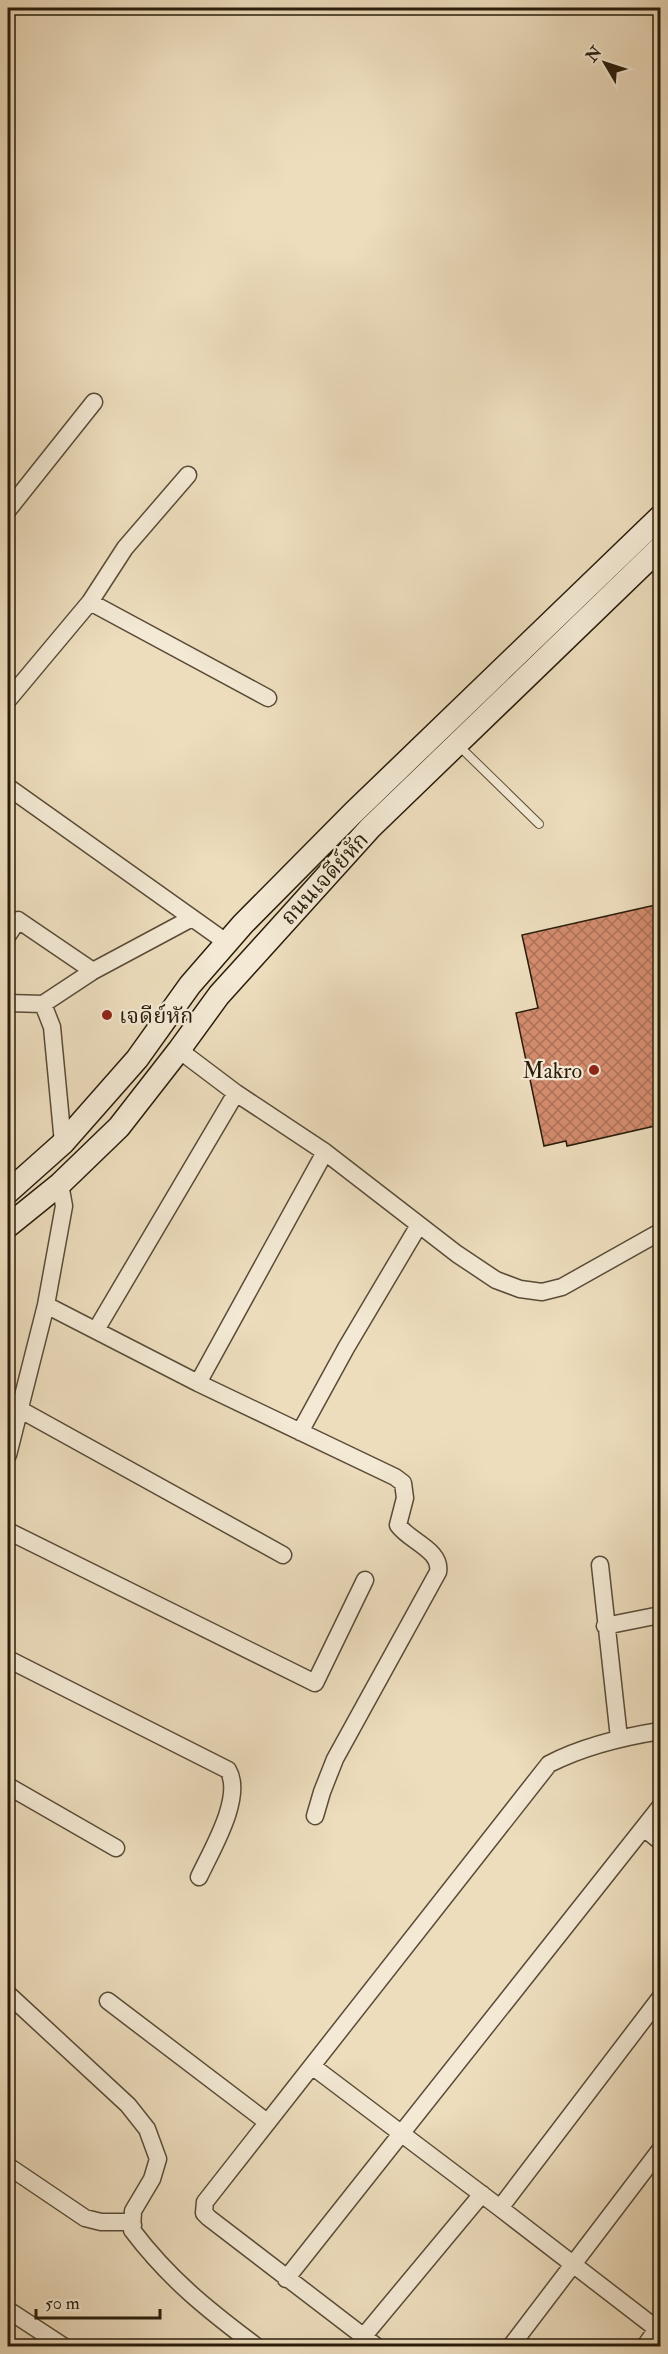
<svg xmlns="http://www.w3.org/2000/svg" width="668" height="2354" viewBox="0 0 668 2354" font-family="'IM FELL Double Pica','Noto Serif Thai',serif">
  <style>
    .building { fill: url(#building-cross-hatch); stroke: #281c0b; stroke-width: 1.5 }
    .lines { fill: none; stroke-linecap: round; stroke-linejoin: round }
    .lane-casing { stroke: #594c38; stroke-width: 10 }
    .street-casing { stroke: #594c38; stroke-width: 19 }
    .secondary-casing { stroke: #281c0b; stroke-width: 25 }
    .lane { stroke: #f3e9d4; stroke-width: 8 }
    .street { stroke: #f3e9d4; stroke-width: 16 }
    .secondary { stroke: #f3e9d4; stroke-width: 22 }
    .poi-dot { fill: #8f2418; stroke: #f3e9d4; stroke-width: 2 }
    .labels { text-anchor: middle; stroke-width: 4.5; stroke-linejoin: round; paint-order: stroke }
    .street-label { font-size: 22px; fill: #281c0b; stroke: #f3e9d4 }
    .poi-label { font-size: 22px; fill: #281c0b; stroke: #f3e9d4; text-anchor: start }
  </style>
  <defs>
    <pattern id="building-cross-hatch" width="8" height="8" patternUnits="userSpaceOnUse" patternTransform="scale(1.5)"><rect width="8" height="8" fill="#d48c6e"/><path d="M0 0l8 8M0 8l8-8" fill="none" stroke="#ac7259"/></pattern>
  </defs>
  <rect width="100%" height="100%" fill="#edddbd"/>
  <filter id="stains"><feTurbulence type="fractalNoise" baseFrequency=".00333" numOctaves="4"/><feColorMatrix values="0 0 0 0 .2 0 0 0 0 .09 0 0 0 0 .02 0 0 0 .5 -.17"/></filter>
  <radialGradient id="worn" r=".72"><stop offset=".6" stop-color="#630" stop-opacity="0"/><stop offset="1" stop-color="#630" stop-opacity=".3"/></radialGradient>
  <!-- building -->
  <path class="building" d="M 660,904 L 660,1144 L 659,1145 L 655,1126 L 567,1146 L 566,1141 L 544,1146 L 516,1013 L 538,1008 L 522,935 Z"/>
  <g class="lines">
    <!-- lane casing -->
    <g class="lane-casing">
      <path id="lane" d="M 457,744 L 539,824"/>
    </g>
    <!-- street casing -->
    <g class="street-casing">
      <path id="street" d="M 8,510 L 94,402
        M 90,602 L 268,698
        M 8,700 L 90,602 L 125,548 L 188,475
        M 8,787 L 226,942
        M 8,935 L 18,920 L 93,971
        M 8,1003 L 43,1004 L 52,1027 L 63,1143
        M 43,1004 L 93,971 L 192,918
        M 179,1050 L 236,1093 L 325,1152 L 457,1254 L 496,1280 L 520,1289 L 542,1292 L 562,1287 L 660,1232
        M 46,1305 L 198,1383 L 395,1477 L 403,1483 L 405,1498 L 398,1525 C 409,1541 442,1550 438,1572 L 335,1759 L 322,1792 L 315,1816
        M 96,1330 L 236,1093
        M 198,1383 L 325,1152
        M 19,1409 L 283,1555
        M 300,1432 L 346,1348 L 419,1225
        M 8,1455 L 46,1305 L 64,1206 L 60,1184
        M 8,1531 L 315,1683 L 365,1580
        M 600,1565 L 619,1738
        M 605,1626 L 660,1615
        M 8,1659 L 228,1770 C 244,1797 211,1851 199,1877
        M 8,1786 L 116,1848
        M 645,1829 L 660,1841
        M 8,1994 L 128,2105 L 147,2129 L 158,2159 L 152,2179 L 133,2211 L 132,2230 C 169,2279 208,2310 256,2346
        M 108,2001 L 267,2122
        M 312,2066 L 500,2208 L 657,2329
        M 8,2166 L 85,2218 L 101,2222 L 125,2222 L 133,2225
        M 500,2208 L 660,1998
        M 286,2279 L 660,1807
        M 8,2310 L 63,2346
        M 363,2337 L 482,2194
        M 376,2346 L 209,2218 L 204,2213 L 205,2202 L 549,1764 C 584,1746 622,1737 660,1731
        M 511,2346 L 660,2150
        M 645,2346 L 660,2325"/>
    </g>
    <!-- secondary casing -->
    <g class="secondary-casing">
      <path id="secondary" d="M 8,1192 L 63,1143 L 137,1059 L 190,985 L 243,924 L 353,813 L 660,517
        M 8,1226 L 60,1184 L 119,1127 L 179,1050 L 219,995 L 370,828 L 660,548"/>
    </g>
    <!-- lane -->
    <use href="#lane" class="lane"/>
    <!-- street -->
    <use href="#street" class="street"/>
    <!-- secondary -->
    <use href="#secondary" class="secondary"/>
  </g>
  <!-- markers -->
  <g class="poi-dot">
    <circle cx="107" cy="1015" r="6"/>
    <circle cx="594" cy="1070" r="6"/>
  </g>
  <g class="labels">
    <!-- street labels -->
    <g class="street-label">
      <text transform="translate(324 878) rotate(-47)" y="8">ถนนเจดีย์หัก</text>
    </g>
    <!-- poi labels -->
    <g class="poi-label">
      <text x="119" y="1023">เจดีย์หัก</text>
      <text x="582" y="1078" text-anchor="end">Makro</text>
    </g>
  </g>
  <!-- margin -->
  <rect width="668" height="2354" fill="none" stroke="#edddbd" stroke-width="30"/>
  <rect x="9" y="9" width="650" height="2336" fill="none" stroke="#281c0b" stroke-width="3"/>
  <rect x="15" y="15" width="638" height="2324" fill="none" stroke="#281c0b" stroke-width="1.5"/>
  <!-- north arrow -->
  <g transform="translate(605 63) rotate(309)" stroke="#f3e9d4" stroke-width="4.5" paint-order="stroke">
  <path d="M0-4.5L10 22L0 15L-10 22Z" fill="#281c0b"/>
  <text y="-9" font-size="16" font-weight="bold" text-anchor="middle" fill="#281c0b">N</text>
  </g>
  <!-- scale -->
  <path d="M36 2309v9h124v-9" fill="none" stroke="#281c0b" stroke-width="3"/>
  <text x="45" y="2309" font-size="18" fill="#281c0b" stroke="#f3e9d4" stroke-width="4.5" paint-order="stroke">50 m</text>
  <rect width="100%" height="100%" filter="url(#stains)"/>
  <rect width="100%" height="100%" fill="url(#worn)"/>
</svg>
